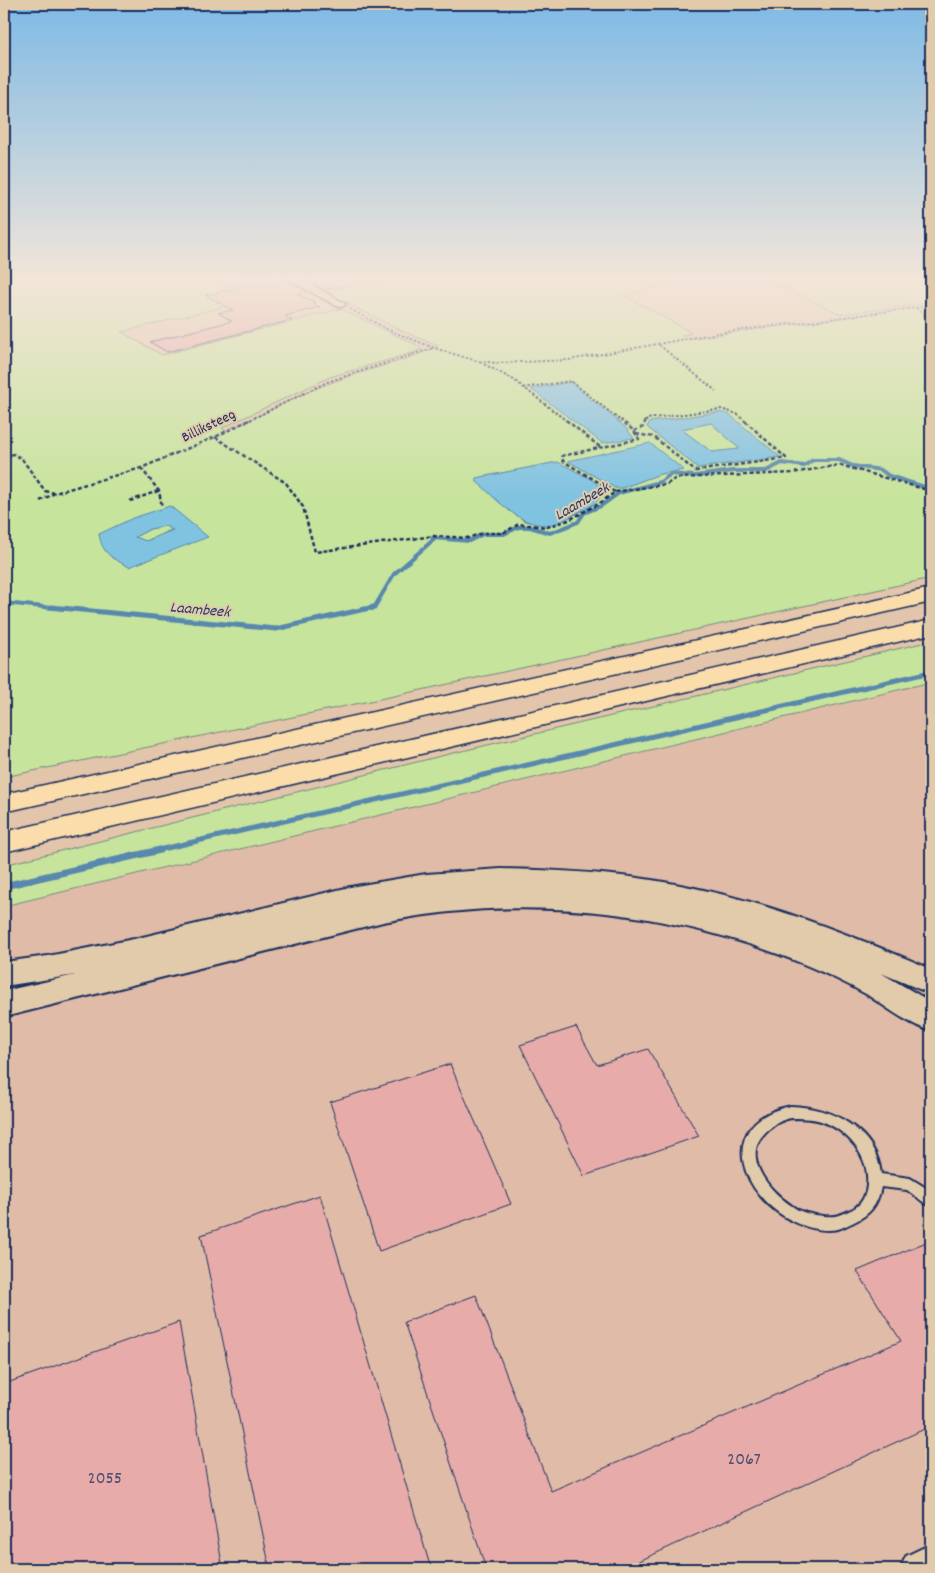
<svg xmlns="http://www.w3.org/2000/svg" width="935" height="1573" viewBox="0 0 935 1573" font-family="Dekko,sans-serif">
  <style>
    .built { fill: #e0bba8 }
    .green { fill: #c7e49c; stroke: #718a7d; fill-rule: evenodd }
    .water { fill: #80c3e1; stroke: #5888ad; fill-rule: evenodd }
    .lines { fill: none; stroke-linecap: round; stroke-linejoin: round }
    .stream-far2 { stroke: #5888ad; stroke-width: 4 }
    .stream-far1 { stroke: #5888ad; stroke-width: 5 }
    .stream { stroke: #5888ad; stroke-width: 7 }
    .building { fill: #e7aca9; stroke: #1b2f5e }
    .service-casing { stroke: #1b2f5e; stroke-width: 4 }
    .minor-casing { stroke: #1b2f5e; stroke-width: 4 }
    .tertiary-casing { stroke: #1b2f5e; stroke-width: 4 }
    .motorway-casing { stroke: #1b2f5e; stroke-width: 3 }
    .path-far1 { stroke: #1b2f5e; stroke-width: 2; stroke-dasharray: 2.5 2; stroke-linecap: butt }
    .path { stroke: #1b2f5e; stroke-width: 2.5; stroke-dasharray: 4 2.5; stroke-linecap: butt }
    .service { fill: #e2cbab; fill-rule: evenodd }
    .minor { fill: #e2cbab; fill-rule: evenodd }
    .tertiary { fill: #e2cbab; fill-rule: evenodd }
    .motorway { fill: #fbddab; fill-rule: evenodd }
    .labels { text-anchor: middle; stroke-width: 4; stroke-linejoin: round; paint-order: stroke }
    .far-street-label { font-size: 15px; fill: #1b2f5e; stroke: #e2cbab }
    .far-water-label { font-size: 16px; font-style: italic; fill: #253e6b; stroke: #e2cbab }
    .near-number-label { font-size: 18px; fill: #4e4e71 }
  </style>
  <rect width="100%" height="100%" fill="#e3c5ab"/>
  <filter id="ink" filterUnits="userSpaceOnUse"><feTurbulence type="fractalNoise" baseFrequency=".02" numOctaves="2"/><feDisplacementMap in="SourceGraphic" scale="10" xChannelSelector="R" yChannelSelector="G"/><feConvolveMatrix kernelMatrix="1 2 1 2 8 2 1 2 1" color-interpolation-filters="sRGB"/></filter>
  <g filter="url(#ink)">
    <!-- built -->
    <path class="built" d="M 931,682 L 931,1569 L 4,1569 L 4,906 Z"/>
    <!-- green -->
    <path class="green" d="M 4,277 L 197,277 L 219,282 L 251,300 L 121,332 L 162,355 L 340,309 L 421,347 L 421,349 L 412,353 L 330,377 L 222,428 L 226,431 C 264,413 301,393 341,379 C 373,368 407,361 438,346 L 404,332 L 323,291 L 405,277 L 690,277 L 625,296 L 692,333 L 681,335 L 686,339 L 927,306 L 923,304 L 840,314 L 763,277 L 931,277 L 931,578 L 394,696 L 4,777 ZM 719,412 L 780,457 L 779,457 L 698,468 L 647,427 L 650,422 ZM 568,461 L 683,470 L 660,474 L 622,488 L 615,488 ZM 557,462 L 592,506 L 557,523 L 524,521 L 476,481 L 476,478 ZM 170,506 L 207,537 L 113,559 L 99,535 Z
      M 711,423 L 740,449 L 712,452 L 681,429 Z
      M 165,526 L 173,529 L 146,541 L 135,537 L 150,529 Z
      M 931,641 L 931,682 L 4,906 L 4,865 L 445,755 Z"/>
    <!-- water -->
    <path class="water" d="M 570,382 L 625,427 L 634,438 L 602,443 L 531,389 Z
      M 719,412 L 729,414 L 780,457 L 698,468 L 647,427 L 650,422 ZM 711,423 L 739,448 L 739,449 L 712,452 L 681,429 Z
      M 650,443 L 684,470 L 660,474 L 622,488 L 615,488 L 568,461 Z
      M 558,462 L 591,479 L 603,489 C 600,503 590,507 577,513 C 570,516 565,521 557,523 C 524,533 498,500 476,481 L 476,478 Z
      M 170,506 L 208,537 L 129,567 C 112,558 102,554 99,534 L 133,518 ZM 165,526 L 173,530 L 146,541 L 135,537 L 150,529 Z"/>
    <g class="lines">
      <!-- stream-far2 -->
      <path class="stream-far2" d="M 4,603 L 64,609
        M 371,609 L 374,608 L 394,574 L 432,541 L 433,538 L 469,541 L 483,534 L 504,534 L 519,527 L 530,527 L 550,533 L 578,522 L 584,513 L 601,506 L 619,493 L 660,482 L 671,474 L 695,476 L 733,471 L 766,471 L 782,463 L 804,466 L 813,460 L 839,460 L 853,466 L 881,470 L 889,476 L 931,489"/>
      <!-- stream-far1 -->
      <path class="stream-far1" d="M 51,607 L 276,629 L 374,607
        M 154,851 L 931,672"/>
      <!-- stream -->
      <path class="stream" d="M 4,886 L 160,850"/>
    </g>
    <!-- building -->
    <path class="building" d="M 216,277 L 282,277 L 307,292 L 297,294 L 315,302 L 312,303 L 320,307 L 285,316 L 292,320 L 167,352 L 150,342 L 232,321 L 218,313 L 233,310 L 205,295 L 238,288 Z
      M 301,277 L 348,277 L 349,285 L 323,289 Z
      M 576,1027 L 597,1065 L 648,1049 L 699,1136 L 584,1176 L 520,1045 Z
      M 450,1064 L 511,1204 L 379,1251 L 330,1102 Z
      M 320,1195 L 431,1569 L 270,1569 L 201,1235 Z
      M 931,1240 L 931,1426 L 622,1569 L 486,1569 L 404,1322 L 476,1295 L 551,1491 L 901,1341 L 857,1271 Z
      M 179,1322 L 223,1569 L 4,1569 L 4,1384 Z"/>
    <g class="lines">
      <!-- service casing -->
      <g class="service-casing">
        <path id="service" d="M 791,1106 C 832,1107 876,1130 881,1174 L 910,1178 L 931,1191 L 931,1205 L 926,1204 L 907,1190 L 881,1187 C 877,1207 869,1215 852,1223 C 847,1225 842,1228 838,1229 C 824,1232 809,1228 797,1223 C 740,1199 713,1121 791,1106 ZM 791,1118 C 801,1118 812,1118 821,1121 C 847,1130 870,1156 867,1184 C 867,1192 863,1202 856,1207 C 852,1210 844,1213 839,1215 C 834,1217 829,1216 824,1216 C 813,1215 801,1213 792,1206 C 767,1190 739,1154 768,1130 C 776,1123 781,1120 791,1118 Z"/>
      </g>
      <!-- minor casing -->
      <g class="minor-casing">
        <path id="minor" d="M 284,277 L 297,277 L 346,304 L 341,307 L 337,306 Z
          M 931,1544 L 931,1569 L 900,1569 L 906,1556 Z"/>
      </g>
      <!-- tertiary casing -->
      <g class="tertiary-casing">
        <path id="tertiary" d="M 501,869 C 550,870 597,872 645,879 C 744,893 840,930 931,969 L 931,994 L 881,973 L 931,1002 L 931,1031 C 908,1024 886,1007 866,994 C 846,983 823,972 801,963 C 668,909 524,894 383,922 L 4,1017 L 4,991 L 75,975 L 4,986 L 4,962 L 48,956 L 134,939 L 350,887 L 426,874 Z"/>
      </g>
      <!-- motorway casing -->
      <g class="motorway-casing">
        <path id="motorway" d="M 931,588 L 931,602 L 4,812 L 4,794 Z
          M 931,620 L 931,634 L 4,852 L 4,832 Z"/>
      </g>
      <!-- path-far1 -->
      <path class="path-far1" d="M 916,308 L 931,321
        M 350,309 L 389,330 L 434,348 L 477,361 L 498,363 L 569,360 L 718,333 L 931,306
        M 659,345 L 716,391
        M 480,362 L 514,380 L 568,422
        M 523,388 L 571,381 L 622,422
        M 246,422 L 327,382 L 433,348
        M 646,422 L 647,419 L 721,409 L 737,414 L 746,422"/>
      <!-- path -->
      <path class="path" d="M 566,420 L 600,447
        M 634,431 L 643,427 L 646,420
        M 636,434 L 654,437 L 695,471 L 786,458 L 744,420
        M 215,437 L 286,483 L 303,507 L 315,552 L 434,536 L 467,538 L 483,533 L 503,533 L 519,524 L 547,527 L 569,520 L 600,503 L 615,492 L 667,484 L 676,478 L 792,473 L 840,465 L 931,491
        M 4,456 L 14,454 L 22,459 L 45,491 L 55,493 L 141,468 L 215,437 L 249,420
        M 141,468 L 159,491 L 162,507
        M 615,492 L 563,461 L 562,456 L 639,439 L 634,431 L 621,420
        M 40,501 L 55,493
        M 130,501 L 158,491"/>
      <!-- service -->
      <use href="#service" class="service"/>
      <!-- minor -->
      <use href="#minor" class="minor"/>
      <!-- tertiary -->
      <use href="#tertiary" class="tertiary"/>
      <!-- motorway -->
      <use href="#motorway" class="motorway"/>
    </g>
  </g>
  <!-- sky -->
  <linearGradient id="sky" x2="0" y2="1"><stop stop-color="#7ebae5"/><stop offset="0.56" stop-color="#f2e5d9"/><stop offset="1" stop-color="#f2e5d9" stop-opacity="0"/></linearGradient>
  <rect width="935" height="497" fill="url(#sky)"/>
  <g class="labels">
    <!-- far-street labels -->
    <g class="far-street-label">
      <text transform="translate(208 425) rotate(-26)" y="5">Billiksteeg</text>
    </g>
    <!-- far-water labels -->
    <g class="far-water-label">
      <text transform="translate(581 500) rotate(-30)" y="6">Laambeek</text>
      <text transform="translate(200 608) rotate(5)" y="6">Laambeek</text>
    </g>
    <!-- near-number labels -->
    <g class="near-number-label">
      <text x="744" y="1464">2067</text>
      <text x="105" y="1483">2055</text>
    </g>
  </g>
  <!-- margin -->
  <rect width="935" height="1573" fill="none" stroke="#e2cbab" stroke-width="20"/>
  <rect x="10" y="10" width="915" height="1553" fill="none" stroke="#1b2f5e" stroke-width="2" filter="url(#ink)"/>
</svg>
